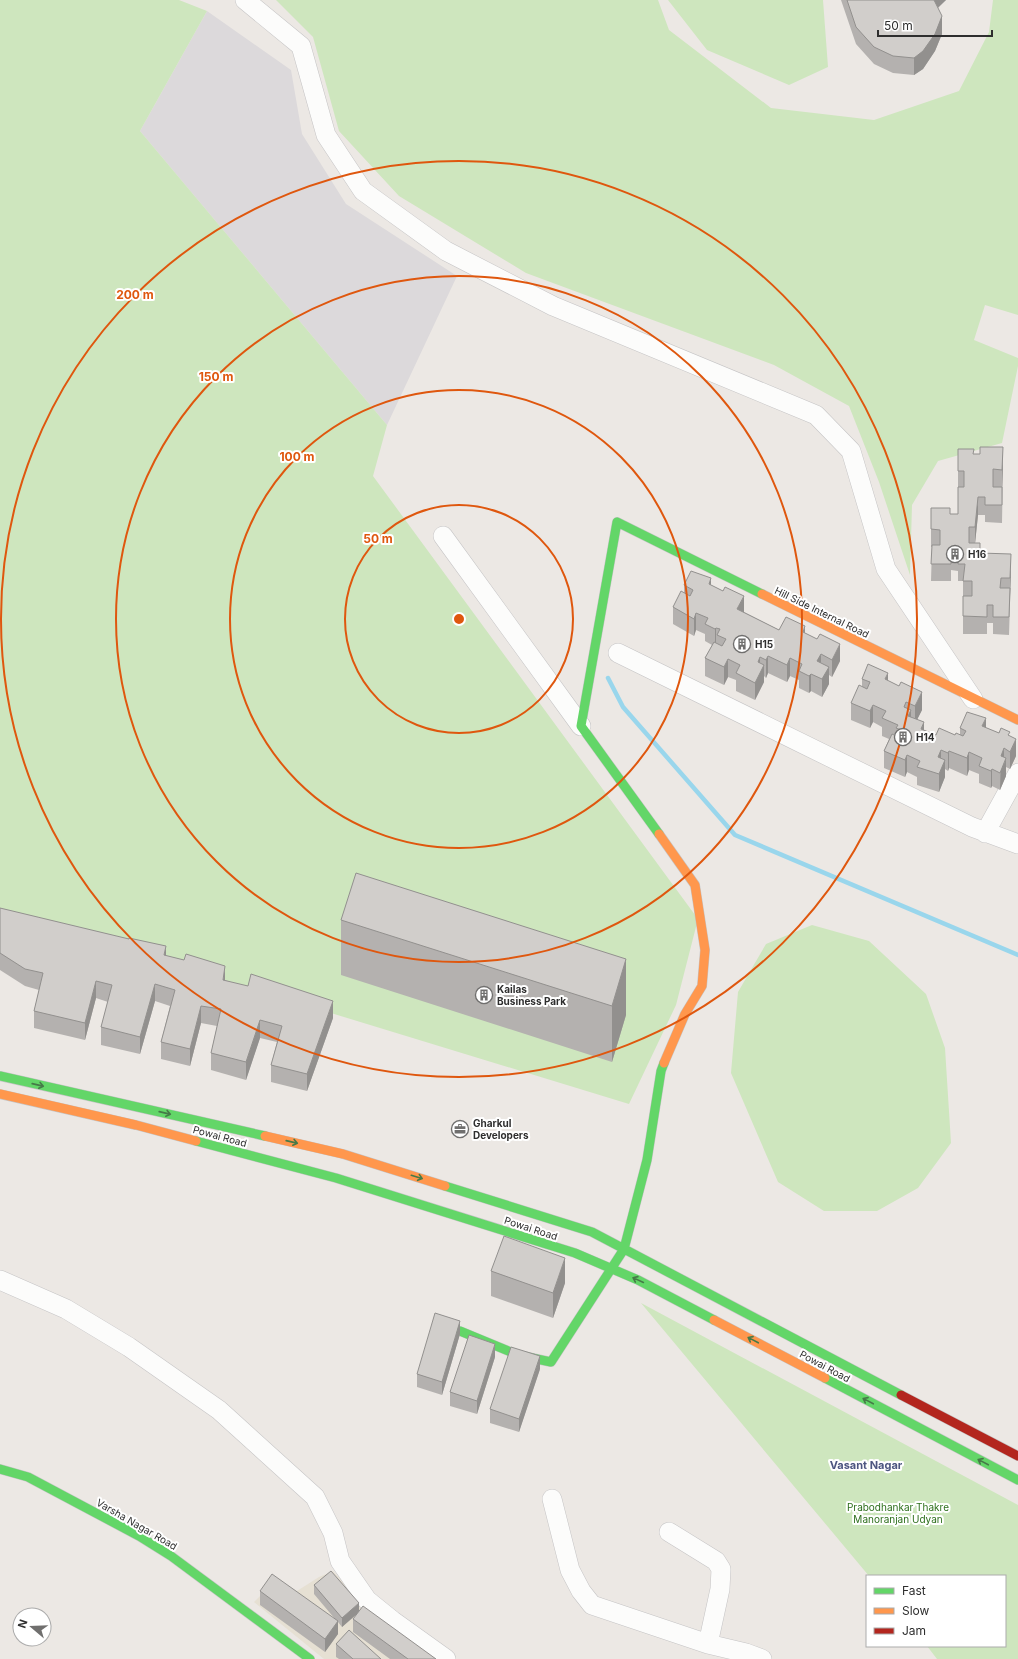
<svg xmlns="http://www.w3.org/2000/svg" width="1018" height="1659" viewBox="0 0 1018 1659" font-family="Inter,sans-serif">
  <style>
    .industrial { fill: #dcd9db }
    .education { fill: #e6e0d3 }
    .green { fill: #cee6be }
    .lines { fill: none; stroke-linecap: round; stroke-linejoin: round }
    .stream { stroke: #99d6ec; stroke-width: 4.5 }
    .street-casing { stroke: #c5c4c5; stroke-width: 20 }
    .fast-casing { stroke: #c5c4c5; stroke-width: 10 }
    .slow-casing { stroke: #c5c4c5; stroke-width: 10 }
    .jam-casing { stroke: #c5c4c5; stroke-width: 10 }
    .street { stroke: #fcfcfb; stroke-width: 19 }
    .fast { stroke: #63d668; stroke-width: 9 }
    .slow { stroke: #ff974d; stroke-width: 9 }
    .jam { stroke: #b3261e; stroke-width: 9 }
    .wall { fill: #b4b1af }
    .shaded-wall { fill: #92908e }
    .building { fill: #d1cecb; stroke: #92908e }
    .oneway { stroke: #467a48 }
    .ring { fill: none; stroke: #df570e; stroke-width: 2 }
    .labels { text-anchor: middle; stroke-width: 4; stroke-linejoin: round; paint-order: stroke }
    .poi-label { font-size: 10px; font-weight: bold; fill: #2e2e2e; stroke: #fff; text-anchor: start }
    .street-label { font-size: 10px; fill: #2e2e2e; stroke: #fff }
    .park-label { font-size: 10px; fill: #2c6e1b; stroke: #fff }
    .neighbourhood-label { font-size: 11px; font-weight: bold; fill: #4d5680; stroke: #fff }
    .centre { fill: #df570e; stroke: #fff; stroke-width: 2 }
    .ring-label { font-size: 12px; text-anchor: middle; font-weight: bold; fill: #df570e; stroke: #fff; stroke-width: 4; stroke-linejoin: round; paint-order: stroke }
  </style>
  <rect width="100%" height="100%" fill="#ece8e4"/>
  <!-- industrial -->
  <path class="industrial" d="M 207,11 L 291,70 L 302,134 L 346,204 L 457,276 L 387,425 L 140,131 Z"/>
  <!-- education -->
  <path class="education" d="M 333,1571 L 373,1617 L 430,1659 L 324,1659 L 254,1602 L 277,1579 L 297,1591 L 319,1577 Z"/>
  <!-- green -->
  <path class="green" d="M 0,0 L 179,0 L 207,11 L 140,131 L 387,425 L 373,476 L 698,919 L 676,1005 L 629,1104 L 0,912 Z
    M 276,0 L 658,0 L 669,30 L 771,108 L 874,120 L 959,91 L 989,32 L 993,0 L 1018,0 L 1018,315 L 985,305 L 974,340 L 1018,358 L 1018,366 L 1002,443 L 938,461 L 912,505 L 910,575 L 879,482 L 849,406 L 774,365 L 526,273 L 399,196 L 339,131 L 313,37 Z
    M 668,0 L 823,0 L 828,67 L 789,85 L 707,50 Z
    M 812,925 L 869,941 L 926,994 L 945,1048 L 951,1143 L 918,1188 L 877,1211 L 824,1211 L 778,1182 L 731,1073 L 738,992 L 766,944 Z
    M 641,1303 L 1018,1505 L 1018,1659 L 937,1659 L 927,1646 L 1005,1646 L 1005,1576 L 869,1576 Z"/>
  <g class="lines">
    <!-- stream -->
    <path class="stream" d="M 608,678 L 623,707 L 735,835 L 1018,955"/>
    <!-- street casing -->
    <g class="street-casing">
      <path id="street" d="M 245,0 L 301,46 L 326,135 L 363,191 L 446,251 L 553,306 L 816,415 L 851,451 L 886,569 L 973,699
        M 443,536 L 581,726
        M 618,653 L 972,827 L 1018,844
        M 985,833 L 1018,773
        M 0,1280 L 66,1309 L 129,1347 L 219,1410 L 315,1497 L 333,1533 L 340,1561 L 367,1600 L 393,1621 L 446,1659
        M 552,1499 L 570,1570 L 581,1591 L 592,1605 L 708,1644 L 746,1653 L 762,1659
        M 669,1532 L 716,1561 L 721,1569 L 720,1589 L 708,1644"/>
    </g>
    <!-- fast casing -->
    <g class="fast-casing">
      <path id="fast" d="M 659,834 L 581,726 L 617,522 L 762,594
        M 0,1076 L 265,1136
        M 196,1141 L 336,1178 L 575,1253 L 638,1280 L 714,1320
        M 445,1186 L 592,1232 L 901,1395
        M 460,1331 L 518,1355 L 551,1362 L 624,1249 L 647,1160 L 661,1071 L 664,1063
        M 825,1378 L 1018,1480
        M 0,1469 L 28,1477 L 139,1536 L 171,1556 L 310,1659"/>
    </g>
    <!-- slow casing -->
    <g class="slow-casing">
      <path id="slow" d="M 762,594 L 1018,720
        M 659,834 L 695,885 L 705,950 L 702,986 L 685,1014 L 664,1063
        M 0,1094 L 136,1125 L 196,1141
        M 265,1136 L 343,1154 L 445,1186
        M 714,1320 L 825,1378"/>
    </g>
    <!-- jam casing -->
    <g class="jam-casing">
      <path id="jam" d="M 901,1395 L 1018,1456"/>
    </g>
    <!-- street -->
    <use href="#street" class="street"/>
    <!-- fast -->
    <use href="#fast" class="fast"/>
    <!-- slow -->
    <use href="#slow" class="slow"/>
    <!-- jam -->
    <use href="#jam" class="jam"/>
  </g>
  <!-- wall -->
  <path class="wall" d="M 841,0 L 946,0 L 938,8 L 942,34 L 935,51 L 923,69 L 914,75 L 893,73 L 874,64 L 856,44 Z
    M 974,454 L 1003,465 L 1002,523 L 985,522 L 985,515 L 978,515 L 975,543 L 980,553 L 1011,571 L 1009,635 L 993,634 L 993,623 L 987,623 L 987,634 L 963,634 L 963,581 L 958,581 L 958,571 L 951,570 L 951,581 L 931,581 L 932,547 L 931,547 L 931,529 L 950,514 L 958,514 L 958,471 Z
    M 684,585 L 711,585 L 744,612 L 779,630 L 805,633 L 840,661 L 832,677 L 829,675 L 829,684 L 822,697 L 811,691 L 809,693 L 799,688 L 799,680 L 790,676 L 787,682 L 768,673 L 766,678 L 764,676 L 764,682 L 755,700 L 736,691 L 736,680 L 728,677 L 724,685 L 705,676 L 705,658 L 712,645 L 705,641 L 705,634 L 696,630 L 694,636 L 673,624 L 673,607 L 684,593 Z
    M 862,679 L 888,681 L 922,710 L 917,719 L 924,730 L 936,735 L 960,735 L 960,728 L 986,728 L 999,733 L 1010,736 L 1016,756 L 1010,769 L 1006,767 L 1006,776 L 1000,790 L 992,786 L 991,788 L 979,783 L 979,774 L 969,770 L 967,776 L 949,768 L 948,771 L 945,769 L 945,777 L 939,792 L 917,785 L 917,777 L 907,772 L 905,777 L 884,768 L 884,751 L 889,739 L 882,736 L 882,727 L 873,722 L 870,728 L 851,720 L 851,703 L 862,687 Z
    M 0,908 L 166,956 L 225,980 L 333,1018 L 307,1091 L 271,1082 L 271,1065 L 277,1042 L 260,1038 L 246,1080 L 211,1070 L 211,1053 L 217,1026 L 201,1023 L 190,1066 L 161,1059 L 161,1042 L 170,1006 L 155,1001 L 140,1054 L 101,1045 L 101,1027 L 108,1002 L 96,998 L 85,1040 L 34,1028 L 34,1011 L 39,990 L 25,986 L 0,970 Z
    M 341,920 L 626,959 L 626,1015 L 612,1062 L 341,975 Z
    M 491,1271 L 565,1283 L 553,1318 L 491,1296 Z
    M 460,1334 L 442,1395 L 417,1387 L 417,1374 Z
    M 495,1357 L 477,1414 L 450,1406 L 450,1392 Z
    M 540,1369 L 519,1432 L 490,1423 L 490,1409 Z
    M 314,1585 L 359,1611 L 436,1659 L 390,1659 L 353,1632 L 353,1619 L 356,1615 L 342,1627 L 338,1622 L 338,1634 L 325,1652 L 260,1605 L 260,1591 L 335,1619 L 314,1594 Z
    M 336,1644 L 381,1659 L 339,1659 L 336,1657 Z"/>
  <!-- shaded-wall -->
  <path class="shaded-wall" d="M 932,0 L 946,0 L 932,13 Z
    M 942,16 L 942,34 L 935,51 L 923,69 L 914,75 L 914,58 Z
    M 1003,447 L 1003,465 L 1002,487 L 1002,470 Z
    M 978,497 L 978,515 L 975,544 L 975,527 Z
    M 1011,554 L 1011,571 L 1010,596 L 1010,578 Z
    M 711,578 L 711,596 L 709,584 Z
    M 744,596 L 744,613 L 737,609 Z
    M 696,613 L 696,630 L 694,636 L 694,619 Z
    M 805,626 L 805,644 L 803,632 Z
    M 716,628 L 716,645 L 715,647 L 715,629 Z
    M 840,644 L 840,661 L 832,677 L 832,660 Z
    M 821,654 L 821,671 L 817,661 Z
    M 768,656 L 768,673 L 766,678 L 766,660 Z
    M 760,657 L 760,672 L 764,665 L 764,682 L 755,700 L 755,683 L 758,662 Z
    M 790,658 L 790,676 L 787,682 L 787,665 Z
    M 728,659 L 728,677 L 724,685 L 724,667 Z
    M 829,667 L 829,684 L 822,697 L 822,679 Z
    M 888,673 L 888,690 L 885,679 Z
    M 811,674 L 811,691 L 809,693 L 809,676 Z
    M 922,692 L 922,710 L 915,724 L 915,706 Z
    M 873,705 L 873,722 L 870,728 L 870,711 Z
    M 911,710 L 911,728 L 908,716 Z
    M 986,718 L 986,736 L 982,726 Z
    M 924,722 L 924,739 L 921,729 Z
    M 1016,739 L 1016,756 L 1010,769 L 1010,752 Z
    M 1004,748 L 1004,764 L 1006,758 L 1006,776 L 1000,790 L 1001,756 Z
    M 941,750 L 941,768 L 938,774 L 938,757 Z
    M 949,751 L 949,768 L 948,771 L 948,753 Z
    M 969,752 L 969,770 L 967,776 L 967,758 Z
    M 907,755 L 907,772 L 905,777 L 905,760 Z
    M 945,760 L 945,777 L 939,792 L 939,774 Z
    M 992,769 L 992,786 L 991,788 L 991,771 Z
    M 166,946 L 166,964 L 164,955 Z
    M 626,959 L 626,1015 L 612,1062 L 612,1006 Z
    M 225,966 L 225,983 L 223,980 Z
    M 96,981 L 96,998 L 85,1040 L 85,1023 Z
    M 155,984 L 155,1001 L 140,1054 L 140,1037 Z
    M 333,1001 L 333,1018 L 307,1091 L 307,1074 Z
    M 201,1006 L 201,1023 L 190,1066 L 190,1049 Z
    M 260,1020 L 260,1038 L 246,1080 L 246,1062 Z
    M 565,1258 L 565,1283 L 553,1318 L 553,1293 Z
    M 460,1321 L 460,1334 L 442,1395 L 442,1382 Z
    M 495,1344 L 495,1357 L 477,1414 L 477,1401 Z
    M 540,1356 L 540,1369 L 519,1432 L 519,1419 Z
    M 359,1603 L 359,1612 L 342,1627 L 342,1618 Z
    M 338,1621 L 338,1634 L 325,1652 L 325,1639 Z"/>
  <!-- building -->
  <path class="building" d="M 847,0 L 934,0 L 942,16 L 935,34 L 923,51 L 914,58 L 893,56 L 874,47 L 856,27 Z
    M 980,447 L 1003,447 L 1002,470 L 993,469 L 993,487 L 1002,487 L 1002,505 L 985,505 L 985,497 L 978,497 L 975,527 L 969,527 L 969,543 L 980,543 L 980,553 L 1011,554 L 1010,578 L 1001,578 L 1000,588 L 1010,588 L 1009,617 L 993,617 L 993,605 L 987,605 L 987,617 L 963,616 L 963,596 L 972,596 L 972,581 L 963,581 L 965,564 L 958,564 L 958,553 L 951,553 L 951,564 L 931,564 L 932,545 L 940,545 L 940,530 L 931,529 L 931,508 L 950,508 L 950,514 L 958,514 L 958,487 L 964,487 L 964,471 L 958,471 L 958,449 L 974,449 L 973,454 L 980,454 Z
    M 691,571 L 711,578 L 709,584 L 723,591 L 725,587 L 744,596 L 737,609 L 779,630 L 786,617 L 805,626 L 803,632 L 817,639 L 820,634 L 840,644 L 832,660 L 821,654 L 817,661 L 829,667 L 822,679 L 811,674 L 809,676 L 799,671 L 802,664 L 790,658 L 787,665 L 768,656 L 766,660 L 760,657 L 758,662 L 764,665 L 755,683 L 736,673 L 740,665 L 728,659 L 724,667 L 705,658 L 714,642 L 722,646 L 726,639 L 717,635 L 720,629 L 716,628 L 715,629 L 705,624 L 708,618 L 696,613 L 694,619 L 673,607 L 681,591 L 690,596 L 693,590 L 684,585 Z
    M 868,664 L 888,673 L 885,679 L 899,686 L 901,682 L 922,692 L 915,706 L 906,702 L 904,707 L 911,710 L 908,716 L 924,722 L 921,729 L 936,735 L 939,728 L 955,735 L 956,733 L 963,736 L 966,731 L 960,728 L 967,712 L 986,718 L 982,726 L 999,733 L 1001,728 L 1010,732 L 1008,735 L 1016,739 L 1010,752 L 1004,748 L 1001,756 L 1006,758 L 1000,773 L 992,769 L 991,771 L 979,766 L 982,758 L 969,752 L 967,758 L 949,751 L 948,753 L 941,750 L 938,757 L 945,760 L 939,774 L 917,767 L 920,761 L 907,755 L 905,760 L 884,751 L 892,734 L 900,738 L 904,731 L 896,728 L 898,725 L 882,718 L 886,711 L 873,705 L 870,711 L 851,703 L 859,685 L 867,689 L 870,682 L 862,679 Z
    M 356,873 L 626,959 L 612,1006 L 341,920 Z
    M 0,908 L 129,939 L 129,938 L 166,946 L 164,955 L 184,960 L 186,954 L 225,966 L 223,980 L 248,986 L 251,974 L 333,1001 L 307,1074 L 271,1065 L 282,1026 L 260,1020 L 246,1062 L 211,1053 L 221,1009 L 201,1006 L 190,1049 L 161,1042 L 175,990 L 155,984 L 140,1037 L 101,1027 L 112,985 L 96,981 L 85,1023 L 34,1011 L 43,973 L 25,969 L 0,953 Z
    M 504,1236 L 565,1258 L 553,1293 L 491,1271 Z
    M 435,1313 L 460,1321 L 442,1382 L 417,1374 Z
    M 469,1335 L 495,1344 L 477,1401 L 450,1392 Z
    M 511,1347 L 540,1356 L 519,1419 L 490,1409 Z
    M 331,1571 L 359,1603 L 342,1618 L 314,1585 Z
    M 272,1574 L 338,1621 L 325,1639 L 260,1591 Z
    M 363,1606 L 436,1659 L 408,1659 L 353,1619 Z
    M 349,1630 L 381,1659 L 353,1659 L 336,1644 Z"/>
  <!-- one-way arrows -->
  <defs><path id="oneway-shaft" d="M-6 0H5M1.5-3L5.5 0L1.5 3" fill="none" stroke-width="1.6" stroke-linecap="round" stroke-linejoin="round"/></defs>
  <g class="oneway">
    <use href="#oneway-shaft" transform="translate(38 1085) rotate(13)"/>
    <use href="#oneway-shaft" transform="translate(165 1113) rotate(13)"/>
    <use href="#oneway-shaft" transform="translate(292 1142) rotate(13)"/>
    <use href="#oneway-shaft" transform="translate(417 1177) rotate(17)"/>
    <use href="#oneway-shaft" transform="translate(638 1280) rotate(-155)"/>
    <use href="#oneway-shaft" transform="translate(753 1340) rotate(-152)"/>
    <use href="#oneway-shaft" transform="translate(868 1401) rotate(-152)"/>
    <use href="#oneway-shaft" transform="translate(983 1462) rotate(-152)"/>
  </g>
  <!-- distance rings -->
  <g class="ring">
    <circle cx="459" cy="619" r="114"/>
    <circle cx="459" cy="619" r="229"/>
    <circle cx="459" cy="619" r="343"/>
    <circle cx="459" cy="619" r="458"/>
  </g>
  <!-- icons -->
  <defs>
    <g id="building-ring" transform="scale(0.9)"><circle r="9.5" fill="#fff" stroke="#706f6e" stroke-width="1.5"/><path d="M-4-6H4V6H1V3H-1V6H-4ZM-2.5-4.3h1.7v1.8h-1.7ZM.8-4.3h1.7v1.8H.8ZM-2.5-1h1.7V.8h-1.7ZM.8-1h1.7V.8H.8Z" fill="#706f6e"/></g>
    <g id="office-ring" transform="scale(0.9)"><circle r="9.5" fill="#fff" stroke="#706f6e" stroke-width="1.5"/><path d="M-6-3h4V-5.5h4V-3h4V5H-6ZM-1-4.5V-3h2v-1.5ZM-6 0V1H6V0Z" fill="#706f6e"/></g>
  </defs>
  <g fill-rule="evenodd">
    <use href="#building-ring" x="955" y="554"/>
    <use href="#building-ring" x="742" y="644"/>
    <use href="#building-ring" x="903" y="737"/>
    <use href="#building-ring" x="484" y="995"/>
    <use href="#office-ring" x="460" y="1129"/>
  </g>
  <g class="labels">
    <!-- poi labels -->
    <g class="poi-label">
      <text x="968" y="558">H16</text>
      <text x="755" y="648">H15</text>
      <text x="916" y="741">H14</text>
      <text x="497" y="993">Kailas<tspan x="497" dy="12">Business Park</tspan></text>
      <text x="473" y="1127">Gharkul<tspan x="473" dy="12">Developers</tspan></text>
    </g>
    <!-- street labels -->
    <g class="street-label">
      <text transform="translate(822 612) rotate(26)" y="4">Hill Side Internal Road</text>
      <text transform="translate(220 1136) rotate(15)" y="4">Powai Road</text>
      <text transform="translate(531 1228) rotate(18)" y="4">Powai Road</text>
      <text transform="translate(825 1366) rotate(28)" y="4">Powai Road</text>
      <text transform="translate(137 1524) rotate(30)" y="4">Varsha Nagar Road</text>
    </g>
    <!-- park labels -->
    <g class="park-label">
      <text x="898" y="1511">Prabodhankar Thakre<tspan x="898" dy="12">Manoranjan Udyan</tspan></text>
    </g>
    <!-- neighbourhood labels -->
    <g class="neighbourhood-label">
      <text x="866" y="1469">Vasant Nagar</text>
    </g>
  </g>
  <circle cx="459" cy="619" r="6" class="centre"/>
  <g class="ring-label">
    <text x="135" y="299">200 m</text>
    <text x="216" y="381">150 m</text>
    <text x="297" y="461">100 m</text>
    <text x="378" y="543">50 m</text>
  </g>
  <!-- legend -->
  <rect x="866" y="1575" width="140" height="72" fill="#ffffff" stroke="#ababab"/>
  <rect x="874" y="1588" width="20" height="6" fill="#63d668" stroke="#ababab"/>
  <text x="902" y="1595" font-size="12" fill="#2e2e2e">Fast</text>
  <rect x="874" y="1608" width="20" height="6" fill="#ff974d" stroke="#ababab"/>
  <text x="902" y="1615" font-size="12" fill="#2e2e2e">Slow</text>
  <rect x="874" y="1628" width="20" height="6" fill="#b3261e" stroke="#ababab"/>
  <text x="902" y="1635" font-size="12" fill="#2e2e2e">Jam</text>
  <!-- north arrow -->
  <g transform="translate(32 1627) rotate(289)"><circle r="19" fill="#ffffff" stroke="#ababab"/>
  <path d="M0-3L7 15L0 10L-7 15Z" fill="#706f6e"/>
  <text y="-6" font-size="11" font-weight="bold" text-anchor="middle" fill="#2e2e2e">N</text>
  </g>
  <!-- scale -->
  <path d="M878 30v6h114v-6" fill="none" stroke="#2e2e2e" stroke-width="2"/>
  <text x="884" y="30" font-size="12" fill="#2e2e2e" stroke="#ffffff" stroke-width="3" paint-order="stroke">50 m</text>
</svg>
